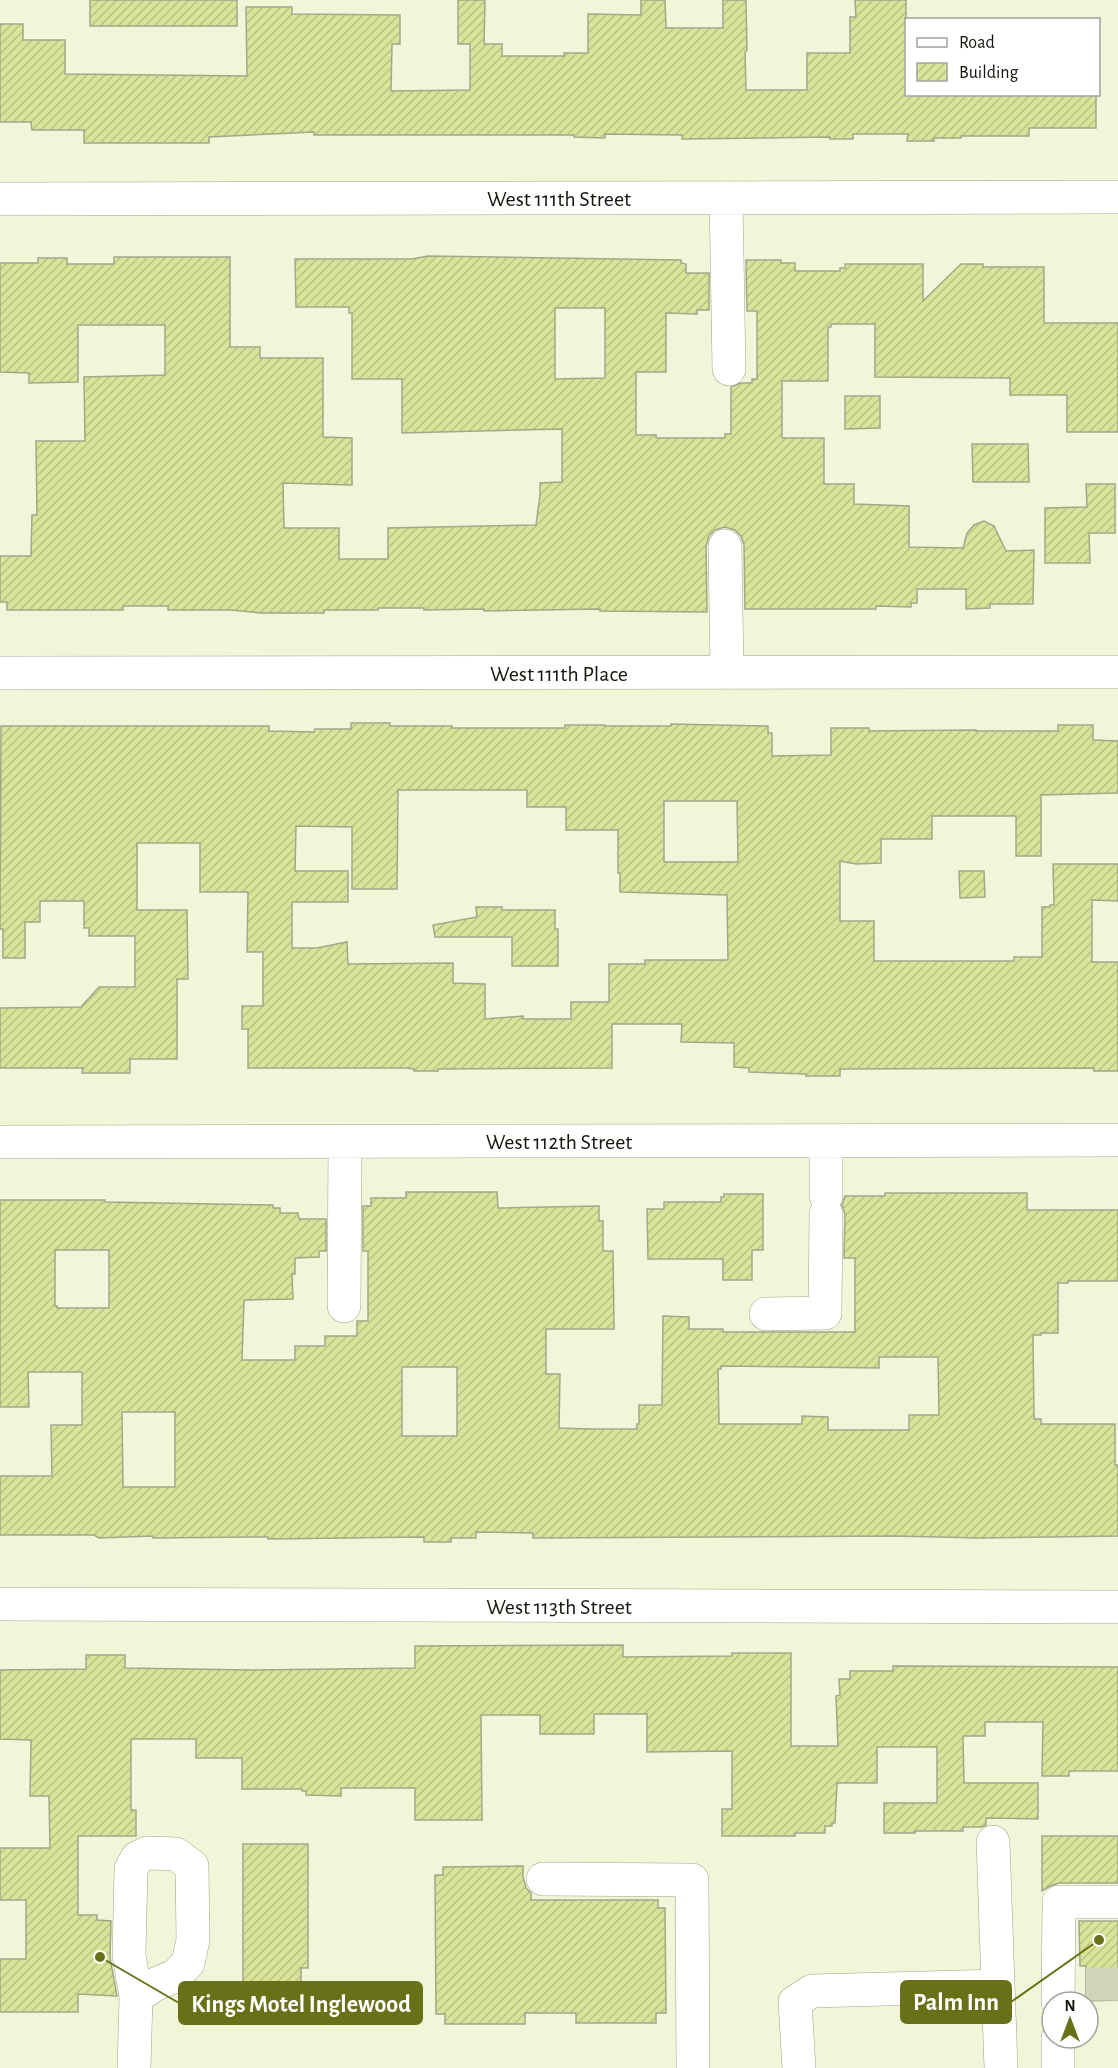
<svg xmlns="http://www.w3.org/2000/svg" width="1118" height="2068" viewBox="0 0 1118 2068" font-family="'Alegreya Sans',sans-serif">
  <style>
    .building { fill: url(#building-hatch); stroke: #a2a78a; stroke-width: 1.5; fill-rule: evenodd }
    .lines { fill: none; stroke-linecap: round; stroke-linejoin: round }
    .minor-tunnel { stroke: #d0d4b9; stroke-width: 33; stroke-dasharray: 33 16; stroke-linecap: butt }
    .minor-casing { stroke: #9ea386; stroke-width: 34 }
    .minor { stroke: #fff; stroke-width: 33 }
    .labels { text-anchor: middle; stroke-width: 6; stroke-linejoin: round; paint-order: stroke }
    .street-label { font-size: 22px; fill: #15160c; stroke: #fff }
    .leader { fill: none; stroke: #697118; stroke-width: 2 }
    .callout-dot { fill: #697118; stroke: #fff; stroke-width: 2 }
    .callout { fill: #697118; stroke: #697118; stroke-width: 2 }
    .callout-label { font-size: 24px; text-anchor: middle; font-weight: bold; fill: #fff }
  </style>
  <defs>
    <pattern id="building-hatch" width="6" height="6" patternUnits="userSpaceOnUse" patternTransform="scale(1.5)"><rect width="6" height="6" fill="#dae499"/><path d="M-1 1l2-2M0 6l6-6M5 7l2-2" fill="none" stroke="#bac383"/></pattern>
  </defs>
  <rect width="100%" height="100%" fill="#f1f6d8"/>
  <!-- building -->
  <path class="building" d="M 90,0 L 237,0 L 237,26 L 90,26 Z
    M 458,0 L 485,0 L 484,44 L 502,44 L 502,56 L 564,56 L 564,53 L 588,53 L 588,14 L 641,15 L 641,0 L 665,0 L 666,28 L 723,28 L 723,0 L 746,0 L 747,50 L 745,52 L 746,90 L 807,90 L 807,53 L 850,53 L 850,17 L 856,17 L 855,0 L 906,0 L 906,94 L 1096,94 L 1096,128 L 1029,128 L 1029,136 L 961,136 L 961,138 L 934,138 L 934,141 L 907,141 L 908,134 L 853,134 L 853,139 L 830,139 L 830,137 L 682,139 L 682,135 L 605,134 L 605,138 L 574,137 L 574,135 L 314,135 L 314,132 L 209,137 L 209,143 L 84,143 L 84,130 L 32,130 L 31,122 L 0,122 L 0,24 L 23,24 L 23,40 L 65,40 L 65,74 L 247,76 L 246,7 L 292,7 L 292,14 L 400,15 L 400,44 L 392,44 L 391,91 L 470,90 L 470,44 L 458,44 Z
    M 428,256 L 681,260 L 681,263 L 686,264 L 686,273 L 709,273 L 709,310 L 697,310 L 697,314 L 666,313 L 666,372 L 636,372 L 636,435 L 656,435 L 656,438 L 725,438 L 725,434 L 731,434 L 731,387 L 740,383 L 752,383 L 752,379 L 757,379 L 757,311 L 747,311 L 746,260 L 781,260 L 781,263 L 795,263 L 795,271 L 840,271 L 840,268 L 845,268 L 845,264 L 923,264 L 923,301 L 961,264 L 983,264 L 983,267 L 1044,267 L 1044,323 L 1118,323 L 1118,432 L 1067,432 L 1067,395 L 1010,395 L 1010,378 L 875,377 L 875,324 L 831,324 L 831,327 L 828,327 L 828,381 L 782,381 L 782,438 L 824,438 L 824,484 L 854,484 L 854,504 L 909,506 L 909,547 L 963,548 L 967,533 L 974,525 L 984,521 L 994,526 L 1006,551 L 1034,550 L 1033,604 L 990,604 L 990,608 L 966,609 L 966,589 L 917,589 L 917,603 L 911,603 L 911,607 L 876,606 L 876,609 L 745,609 L 744,545 L 741,536 L 735,530 L 725,527 L 715,530 L 709,536 L 706,546 L 707,612 L 600,611 L 600,609 L 484,611 L 484,609 L 424,610 L 424,608 L 378,608 L 378,610 L 324,610 L 324,613 L 260,613 L 232,610 L 168,610 L 168,606 L 123,606 L 123,610 L 7,610 L 7,602 L 0,602 L 0,556 L 31,556 L 32,515 L 37,515 L 36,441 L 85,441 L 84,377 L 165,375 L 165,325 L 78,325 L 78,382 L 29,383 L 29,373 L 0,372 L 0,263 L 38,263 L 38,258 L 67,258 L 67,264 L 114,264 L 114,257 L 230,257 L 230,347 L 260,347 L 260,358 L 323,358 L 323,437 L 352,438 L 352,485 L 283,483 L 284,528 L 339,528 L 339,559 L 388,559 L 388,528 L 536,525 L 540,495 L 540,483 L 562,482 L 562,429 L 402,433 L 402,379 L 352,379 L 352,313 L 349,313 L 349,307 L 296,307 L 295,259 L 412,259 ZM 555,308 L 605,308 L 605,378 L 555,379 Z
    M 845,396 L 880,396 L 880,428 L 845,429 Z
    M 972,444 L 1028,444 L 1029,482 L 973,482 Z
    M 1086,484 L 1115,484 L 1115,533 L 1089,533 L 1090,563 L 1045,563 L 1045,508 L 1087,507 Z
    M 351,723 L 390,723 L 390,726 L 452,726 L 452,728 L 565,728 L 565,725 L 605,725 L 605,726 L 671,726 L 671,724 L 768,726 L 768,733 L 772,733 L 772,756 L 831,755 L 831,728 L 869,728 L 869,731 L 976,730 L 976,731 L 1058,731 L 1058,725 L 1093,725 L 1093,740 L 1118,741 L 1118,793 L 1041,795 L 1041,856 L 1016,856 L 1016,816 L 932,816 L 932,839 L 881,839 L 881,863 L 856,864 L 840,861 L 840,921 L 874,921 L 874,961 L 1014,961 L 1014,957 L 1042,957 L 1042,907 L 1050,907 L 1050,905 L 1054,905 L 1053,864 L 1118,864 L 1118,901 L 1092,900 L 1092,962 L 1118,962 L 1118,1071 L 1094,1071 L 1094,1068 L 840,1069 L 840,1076 L 806,1076 L 806,1074 L 749,1072 L 749,1068 L 734,1067 L 734,1043 L 681,1042 L 682,1024 L 612,1024 L 612,1068 L 438,1069 L 438,1071 L 414,1071 L 414,1069 L 407,1068 L 248,1068 L 248,1029 L 242,1029 L 242,1006 L 263,1006 L 263,952 L 247,952 L 248,892 L 200,892 L 200,843 L 137,843 L 137,910 L 187,910 L 188,979 L 177,979 L 177,1059 L 130,1059 L 130,1073 L 82,1073 L 83,1068 L 0,1068 L 0,1008 L 81,1007 L 99,987 L 135,987 L 135,936 L 89,936 L 89,928 L 84,928 L 84,901 L 40,901 L 40,922 L 25,922 L 25,958 L 3,958 L 3,929 L 0,929 L 1,726 L 269,726 L 269,731 L 314,732 L 315,729 L 351,729 ZM 398,790 L 527,790 L 527,807 L 566,807 L 566,830 L 618,830 L 618,873 L 620,873 L 620,892 L 727,895 L 728,960 L 645,960 L 645,964 L 609,964 L 609,1002 L 571,1002 L 571,1019 L 523,1019 L 523,1016 L 485,1019 L 485,984 L 453,983 L 453,963 L 348,964 L 347,942 L 317,948 L 292,948 L 292,902 L 348,902 L 348,871 L 295,871 L 296,826 L 352,827 L 352,889 L 397,889 ZM 664,801 L 737,801 L 738,862 L 664,862 Z
    M 959,871 L 984,871 L 985,897 L 960,898 Z
    M 476,907 L 502,907 L 502,910 L 555,910 L 555,929 L 558,929 L 558,966 L 512,966 L 512,937 L 435,937 L 433,925 L 477,917 Z
    M 406,1192 L 497,1192 L 498,1208 L 599,1206 L 599,1221 L 603,1221 L 603,1251 L 613,1251 L 614,1329 L 546,1329 L 546,1374 L 560,1374 L 559,1428 L 591,1429 L 637,1429 L 637,1424 L 639,1424 L 639,1405 L 662,1405 L 663,1316 L 689,1317 L 689,1329 L 723,1329 L 723,1332 L 855,1332 L 855,1258 L 844,1258 L 845,1214 L 842,1205 L 845,1196 L 885,1196 L 885,1193 L 1027,1193 L 1027,1210 L 1118,1210 L 1118,1281 L 1068,1281 L 1068,1283 L 1058,1283 L 1058,1333 L 1041,1333 L 1041,1335 L 1033,1335 L 1034,1419 L 1041,1419 L 1041,1424 L 1115,1424 L 1115,1465 L 1118,1465 L 1118,1536 L 978,1538 L 897,1536 L 533,1538 L 533,1533 L 476,1532 L 476,1538 L 451,1538 L 451,1542 L 424,1542 L 424,1537 L 268,1539 L 268,1537 L 153,1538 L 153,1536 L 99,1538 L 94,1535 L 0,1535 L 0,1476 L 52,1476 L 51,1425 L 82,1425 L 82,1372 L 28,1372 L 29,1407 L 0,1407 L 0,1200 L 105,1200 L 105,1202 L 273,1205 L 273,1208 L 280,1208 L 280,1213 L 298,1213 L 299,1219 L 326,1219 L 326,1251 L 319,1251 L 319,1257 L 295,1258 L 295,1274 L 292,1274 L 293,1299 L 244,1300 L 242,1360 L 295,1360 L 295,1346 L 325,1346 L 325,1336 L 357,1336 L 357,1321 L 368,1321 L 368,1251 L 363,1251 L 363,1206 L 371,1206 L 371,1198 L 406,1198 ZM 55,1250 L 109,1250 L 109,1308 L 57,1308 L 57,1306 L 55,1306 ZM 879,1357 L 938,1357 L 939,1415 L 909,1415 L 909,1430 L 828,1430 L 828,1417 L 802,1416 L 802,1424 L 719,1424 L 718,1369 L 721,1369 L 721,1366 L 879,1368 ZM 402,1367 L 457,1367 L 457,1436 L 402,1436 ZM 122,1412 L 175,1412 L 175,1487 L 123,1487 Z
    M 724,1194 L 763,1194 L 763,1250 L 752,1250 L 752,1280 L 723,1280 L 723,1259 L 648,1259 L 647,1209 L 664,1209 L 664,1202 L 721,1202 L 721,1197 L 724,1197 Z
    M 623,1645 L 623,1657 L 732,1656 L 732,1653 L 791,1653 L 791,1746 L 838,1746 L 836,1696 L 840,1695 L 839,1679 L 850,1679 L 850,1671 L 893,1671 L 893,1666 L 1118,1667 L 1118,1771 L 1069,1771 L 1069,1776 L 1042,1776 L 1043,1722 L 985,1722 L 985,1736 L 963,1736 L 964,1783 L 1038,1783 L 1038,1819 L 986,1818 L 986,1825 L 982,1827 L 963,1827 L 963,1831 L 915,1831 L 915,1833 L 884,1833 L 884,1803 L 937,1803 L 937,1747 L 877,1747 L 877,1783 L 837,1783 L 835,1823 L 832,1823 L 832,1826 L 825,1826 L 825,1833 L 795,1833 L 795,1836 L 722,1836 L 722,1809 L 732,1809 L 732,1751 L 647,1752 L 647,1714 L 594,1714 L 594,1734 L 540,1734 L 540,1715 L 481,1715 L 482,1820 L 415,1820 L 415,1788 L 341,1788 L 341,1796 L 306,1795 L 306,1791 L 302,1791 L 302,1789 L 242,1789 L 242,1758 L 196,1758 L 196,1739 L 131,1739 L 131,1810 L 136,1810 L 136,1836 L 78,1836 L 78,1915 L 97,1915 L 97,1920 L 111,1921 L 110,1958 L 117,1996 L 78,1994 L 78,2012 L 0,2012 L 0,1959 L 26,1959 L 26,1900 L 0,1900 L 0,1848 L 50,1848 L 49,1796 L 30,1796 L 31,1740 L 0,1739 L 0,1670 L 86,1669 L 86,1655 L 125,1655 L 125,1668 L 251,1670 L 415,1668 L 415,1646 Z
    M 1042,1836 L 1118,1836 L 1118,1883 L 1059,1883 L 1050,1886 L 1042,1891 Z
    M 243,1844 L 308,1844 L 308,1968 L 301,1968 L 301,1997 L 243,1997 Z
    M 523,1866 L 523,1877 L 526,1888 L 531,1893 L 531,1900 L 658,1900 L 658,1908 L 665,1908 L 666,2013 L 656,2013 L 656,2023 L 576,2023 L 576,2013 L 525,2013 L 525,2024 L 445,2024 L 445,2014 L 436,2014 L 435,1875 L 443,1875 L 443,1867 Z
    M 1079,1921 L 1118,1921 L 1118,2000 L 1086,2001 L 1086,1966 L 1080,1966 Z"/>
  <g class="lines">
    <!-- minor-tunnel -->
    <path class="minor-tunnel" d="M 1086,1984 L 1118,1984"/>
    <!-- minor casing -->
    <g class="minor-casing">
      <path id="minor" d="M 726,198 L 729,369
        M 0,199 L 1118,197
        M 725,546 L 727,672
        M 0,673 L 1118,672
        M 826,1141 L 826,1196
        M 0,1142 L 1118,1140
        M 344,1306 L 345,1142
        M 766,1314 L 825,1313 L 826,1214
        M 0,1604 L 1118,1607
        M 993,1842 L 1001,2068
        M 543,1879 L 692,1880 L 693,2068
        M 1058,2002 L 1059,1902 L 1118,1902
        M 1058,2038 L 1058,2068
        M 134,2068 L 136,1997 L 129,1955 L 131,1869 L 137,1858 L 147,1853 L 176,1854 L 192,1866 L 193,1940 L 188,1963 L 175,1976 L 156,1984 L 136,1997
        M 799,2068 L 795,2002 L 812,1991 L 998,1986"/>
    </g>
    <!-- minor -->
    <use href="#minor" class="minor"/>
  </g>
  <g class="labels">
    <!-- street labels -->
    <g class="street-label">
      <text x="559" y="206">West 111th Street</text>
      <text x="559" y="681">West 111th Place</text>
      <text x="559" y="1149">West 112th Street</text>
      <text x="559" y="1614">West 113th Street</text>
    </g>
  </g>
  <!-- callouts -->
  <path class="leader" d="M1099 1940L1011 2002M100 1957L179 2003"/>
  <g class="callout-dot">
    <circle cx="1099" cy="1940" r="6"/>
    <circle cx="100" cy="1957" r="6"/>
  </g>
  <g class="callout">
    <rect x="901" y="1981" width="110" height="42" rx="6"/>
    <rect x="179" y="1982" width="243" height="42" rx="6"/>
  </g>
  <g class="callout-label">
    <text x="956" y="2010">Palm Inn</text>
    <text x="301" y="2012">Kings Motel Inglewood</text>
  </g>
  <!-- legend -->
  <rect x="905" y="18" width="195" height="78" fill="#ffffff" stroke="#a1a29e" stroke-width="1.5"/>
  <rect x="917" y="38" width="30" height="9" fill="#ffffff" stroke="#a1a29e" stroke-width="1.5"/>
  <text x="959" y="48" font-size="18" fill="#15160c">Road</text>
  <rect x="917" y="63" width="30" height="18" fill="url(#building-hatch)" stroke="#a1a29e" stroke-width="1.5"/>
  <text x="959" y="78" font-size="18" fill="#15160c">Building</text>
  <!-- north arrow -->
  <g transform="translate(1070 2020)"><circle r="28" fill="#ffffff" stroke="#a1a29e" stroke-width="1.5"/>
  <path d="M0-4.5L10 22L0 15L-10 22Z" fill="#697118"/>
  <text y="-9" font-size="16" font-weight="bold" text-anchor="middle" fill="#15160c">N</text>
  </g>
</svg>
